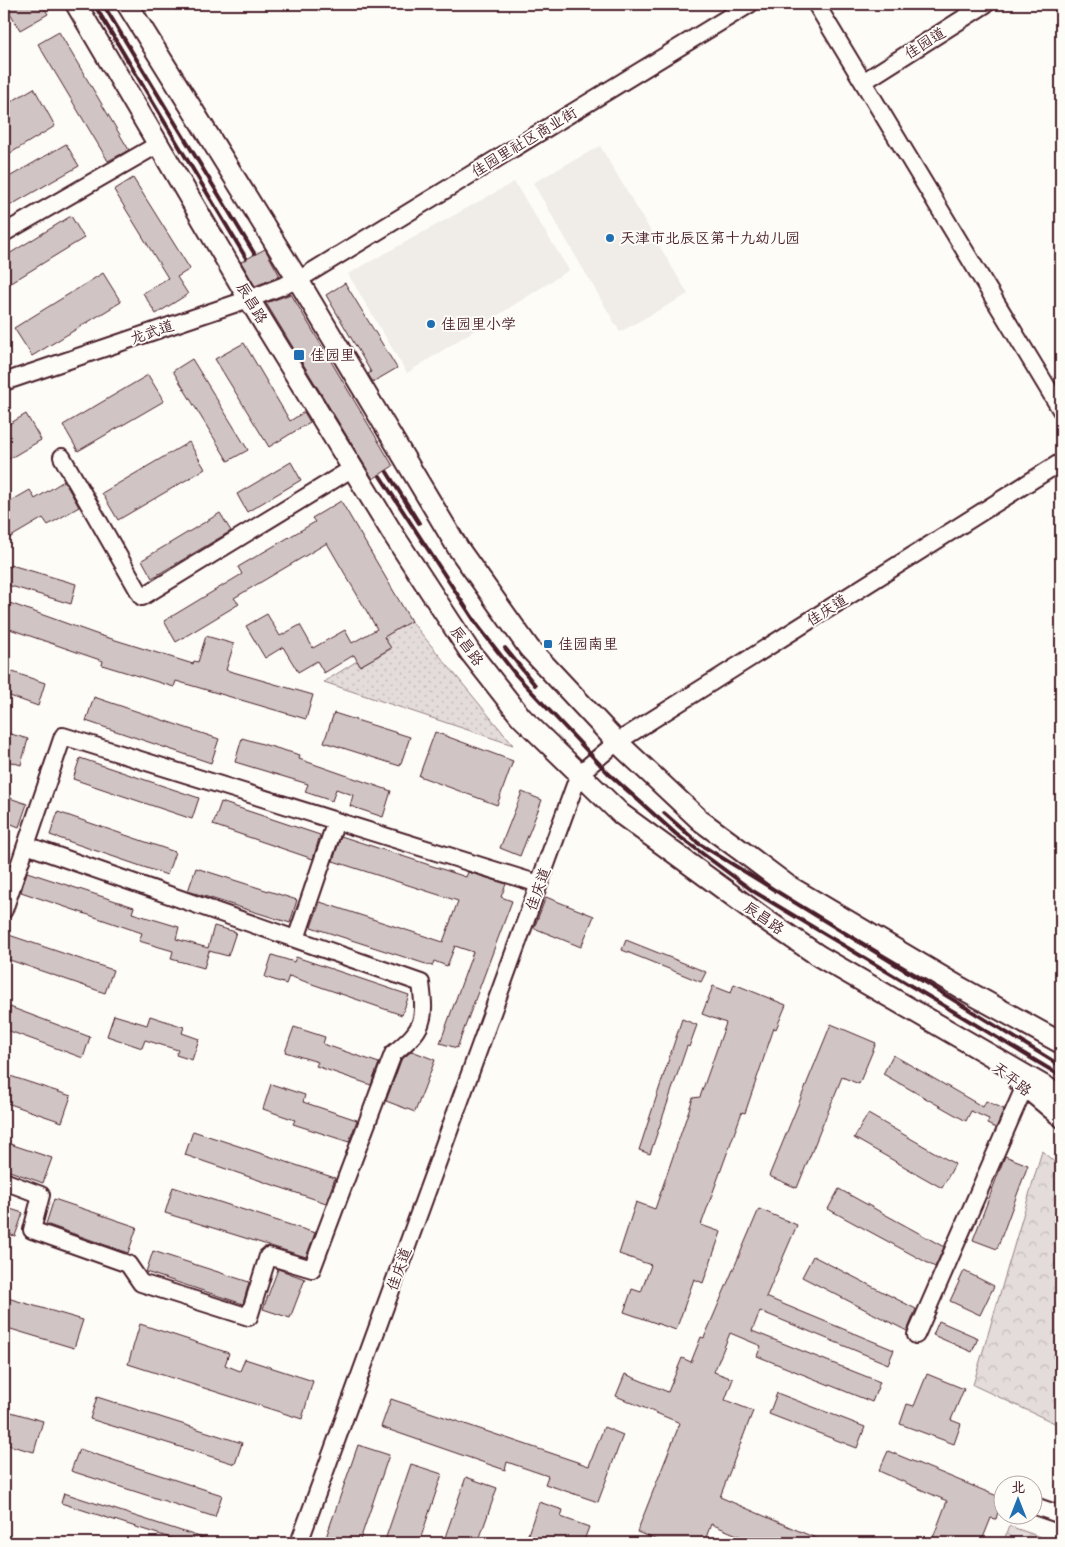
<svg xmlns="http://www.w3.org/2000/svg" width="1065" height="1547" viewBox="0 0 1065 1547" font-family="Dekko,'LXGW WenKai TC',sans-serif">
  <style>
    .built { fill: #f0ece8 }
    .grass { fill: url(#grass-dots); stroke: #967e82 }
    .forest { fill: url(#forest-crowns); stroke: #967e82 }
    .building { fill: #d0c5c4; stroke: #4a1f2b }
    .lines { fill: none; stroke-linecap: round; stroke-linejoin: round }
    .minor-casing { stroke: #4a1f2b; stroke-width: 20 }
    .major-casing { stroke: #4a1f2b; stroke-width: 24 }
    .minor { stroke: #fdfcf7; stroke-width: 16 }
    .major { stroke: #fdfcf7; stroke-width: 20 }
    .rail { stroke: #4a1f2b; stroke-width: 4 }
    .poi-dot { fill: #1f6fb2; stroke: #fdfcf7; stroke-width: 2 }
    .labels { text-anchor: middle; stroke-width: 4; stroke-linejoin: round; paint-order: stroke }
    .street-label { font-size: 15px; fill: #4a1f2b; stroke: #fdfcf7 }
    .poi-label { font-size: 15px; fill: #4a1f2b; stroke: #fdfcf7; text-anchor: start }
  </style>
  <defs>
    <pattern id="grass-dots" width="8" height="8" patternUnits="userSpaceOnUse" patternTransform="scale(1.25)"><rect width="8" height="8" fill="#e3dcda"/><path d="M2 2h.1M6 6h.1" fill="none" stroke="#c4bcbb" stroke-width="1.8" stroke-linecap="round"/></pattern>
    <pattern id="forest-crowns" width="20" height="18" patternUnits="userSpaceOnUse" patternTransform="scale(1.25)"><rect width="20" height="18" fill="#e3dcda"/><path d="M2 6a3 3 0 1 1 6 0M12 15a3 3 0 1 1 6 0" fill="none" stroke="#c4bcbb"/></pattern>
  </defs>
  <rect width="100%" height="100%" fill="#fdfcf7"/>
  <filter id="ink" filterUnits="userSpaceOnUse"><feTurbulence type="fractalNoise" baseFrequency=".02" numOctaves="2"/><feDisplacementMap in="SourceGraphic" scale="10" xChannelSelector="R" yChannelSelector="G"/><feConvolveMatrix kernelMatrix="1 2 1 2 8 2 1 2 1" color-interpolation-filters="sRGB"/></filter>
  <g filter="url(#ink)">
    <!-- built -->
    <path class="built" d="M 600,146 L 688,294 L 620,332 L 533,183 Z
      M 514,182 L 569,270 L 407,373 L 348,274 Z"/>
    <!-- grass -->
    <path class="grass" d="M 411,621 L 513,745 L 324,682 L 357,661 L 360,666 L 391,649 L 384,637 Z"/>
    <!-- forest -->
    <path class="forest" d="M 1042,1151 L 1061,1168 L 1061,1426 L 973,1385 Z
      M 1009,1526 L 1058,1543 L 1003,1543 Z"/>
    <!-- building -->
    <path class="building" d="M 5,4 L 42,4 L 48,14 L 20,30 Z
      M 59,32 L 129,150 L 108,161 L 38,44 Z
      M 34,88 L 55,126 L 4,157 L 4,106 Z
      M 66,144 L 79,166 L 4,209 L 4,180 Z
      M 133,178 L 190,269 L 177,277 L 188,294 L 156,314 L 143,293 L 168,278 L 114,190 Z
      M 71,216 L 84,238 L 4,287 L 4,257 Z
      M 265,249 L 280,276 L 255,286 L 241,262 Z
      M 103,273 L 121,302 L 32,356 L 14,328 Z
      M 345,283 L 397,368 L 373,382 L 368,374 L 371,372 L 326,295 Z
      M 291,294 L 393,466 L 373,479 L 266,303 Z
      M 244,343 L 290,421 L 304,412 L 310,422 L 269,447 L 215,359 Z
      M 192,359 L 248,450 L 228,461 L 173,371 Z
      M 148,375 L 164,401 L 78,451 L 63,425 Z
      M 26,414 L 41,440 L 9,459 L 4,455 L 4,427 Z
      M 189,442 L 205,469 L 118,520 L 102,493 Z
      M 291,462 L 301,480 L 247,512 L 237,494 Z
      M 64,481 L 79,507 L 48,525 L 43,518 L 4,541 L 4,505 L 30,490 L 35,499 Z
      M 341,501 L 411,621 L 384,637 L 391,648 L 360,666 L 354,655 L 324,673 L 317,661 L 298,672 L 283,647 L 265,658 L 246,626 L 267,614 L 280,636 L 300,625 L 313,648 L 345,630 L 352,643 L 377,629 L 327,543 L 234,598 L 239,604 L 176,642 L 164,621 L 242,574 L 238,567 L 315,522 L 312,518 Z
      M 220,513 L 231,531 L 152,578 L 142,560 Z
      M 11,565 L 76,584 L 71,604 L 4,584 L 4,569 Z
      M 4,601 L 96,634 L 193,664 L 194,661 L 198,662 L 206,636 L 234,644 L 226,670 L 313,695 L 306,719 L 176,681 L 174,687 L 102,665 L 103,661 L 4,627 Z
      M 4,669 L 45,683 L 38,706 L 4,694 Z
      M 94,697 L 219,739 L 211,763 L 86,721 Z
      M 334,713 L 410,737 L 400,766 L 324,742 Z
      M 4,732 L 28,739 L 21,765 L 4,760 Z
      M 435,732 L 513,761 L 497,805 L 419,776 Z
      M 242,738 L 300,755 L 299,759 L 391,791 L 383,817 L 350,806 L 353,795 L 336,789 L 332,801 L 305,792 L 308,784 L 235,762 Z
      M 80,758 L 199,798 L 192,819 L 73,779 Z
      M 522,792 L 542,800 L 520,856 L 500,848 Z
      M 4,796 L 27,804 L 19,827 L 4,821 Z
      M 221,802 L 320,835 L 313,859 L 213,825 Z
      M 58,812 L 175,852 L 167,875 L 50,835 Z
      M 341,836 L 466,877 L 468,872 L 506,884 L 501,897 L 512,901 L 457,1048 L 440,1043 L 473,952 L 455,946 L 447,966 L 434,961 L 432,966 L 311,927 L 320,902 L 443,942 L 458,901 L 333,861 Z
      M 196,868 L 297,900 L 290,923 L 188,891 Z
      M 27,872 L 134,907 L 132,913 L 179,927 L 176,939 L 208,948 L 214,926 L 236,932 L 228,956 L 209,951 L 204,968 L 171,959 L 173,951 L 139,941 L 142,933 L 21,892 Z
      M 546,897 L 594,916 L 581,947 L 534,928 Z
      M 6,934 L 113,970 L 105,993 L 4,958 Z
      M 626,940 L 706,972 L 701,982 L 622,950 Z
      M 272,955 L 294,962 L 296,957 L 409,995 L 402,1015 L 289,976 L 286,984 L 265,977 Z
      M 734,984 L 786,1005 L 776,1029 L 774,1028 L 745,1113 L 742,1112 L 701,1225 L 721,1232 L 703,1283 L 694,1279 L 676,1330 L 624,1312 L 632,1289 L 641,1292 L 651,1265 L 619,1254 L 636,1202 L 655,1209 L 693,1098 L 700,1097 L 726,1023 L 702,1014 L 713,986 L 731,993 Z
      M 10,1007 L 90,1037 L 83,1058 L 4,1029 Z
      M 114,1015 L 147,1025 L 150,1016 L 184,1027 L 182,1033 L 199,1039 L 192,1060 L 176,1055 L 178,1050 L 145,1040 L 142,1048 L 107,1036 Z
      M 682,1019 L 697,1025 L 689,1047 L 687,1046 L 650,1154 L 639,1150 Z
      M 831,1024 L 876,1043 L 859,1084 L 842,1077 L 797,1188 L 769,1176 Z
      M 294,1027 L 325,1037 L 323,1044 L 379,1063 L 371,1085 L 316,1066 L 318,1062 L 285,1052 Z
      M 412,1051 L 435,1060 L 415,1112 L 386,1101 L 401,1060 Z
      M 893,1055 L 983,1107 L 986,1101 L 1004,1109 L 996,1128 L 987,1124 L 989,1119 L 971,1111 L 966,1121 L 883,1074 Z
      M 4,1074 L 71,1096 L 62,1122 L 4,1102 Z
      M 271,1084 L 305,1095 L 303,1102 L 357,1120 L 349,1142 L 293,1124 L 295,1120 L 263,1109 Z
      M 868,1114 L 955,1164 L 942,1188 L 854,1138 Z
      M 193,1131 L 335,1178 L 326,1203 L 185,1155 Z
      M 4,1142 L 52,1158 L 43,1183 L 4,1169 Z
      M 1005,1156 L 1028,1165 L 997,1249 L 973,1240 Z
      M 173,1187 L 315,1233 L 306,1257 L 165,1213 Z
      M 839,1189 L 944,1247 L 935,1267 L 828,1209 Z
      M 54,1199 L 137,1227 L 128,1253 L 46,1224 Z
      M 4,1207 L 23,1213 L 15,1236 L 4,1233 Z
      M 759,1209 L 797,1225 L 766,1297 L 894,1350 L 888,1364 L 760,1311 L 752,1331 L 880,1382 L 872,1402 L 757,1356 L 761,1346 L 730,1333 L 714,1372 L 733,1379 L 725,1400 L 753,1411 L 720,1497 L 827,1543 L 756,1543 L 711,1524 L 704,1543 L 665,1543 L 637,1532 L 680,1423 L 616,1396 L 625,1374 L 668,1392 L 682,1358 L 691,1362 L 701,1337 L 704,1338 Z
      M 153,1251 L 249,1282 L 243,1304 L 146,1272 Z
      M 813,1256 L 916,1309 L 907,1331 L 802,1277 Z
      M 278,1269 L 305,1279 L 290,1318 L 263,1309 Z
      M 964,1271 L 994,1286 L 980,1315 L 950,1301 Z
      M 4,1297 L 83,1320 L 74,1348 L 4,1327 Z
      M 939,1321 L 978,1338 L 972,1352 L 933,1335 Z
      M 140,1324 L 229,1353 L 225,1365 L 240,1371 L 245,1359 L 313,1381 L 302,1419 L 128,1364 Z
      M 927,1374 L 964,1389 L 951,1420 L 961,1424 L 954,1444 L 900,1424 L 907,1404 L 914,1406 Z
      M 777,1393 L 865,1427 L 857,1448 L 769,1414 Z
      M 97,1397 L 242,1443 L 235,1464 L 90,1419 Z
      M 391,1399 L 589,1466 L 604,1427 L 623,1435 L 598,1502 L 545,1484 L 548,1476 L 507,1462 L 505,1470 L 381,1427 Z
      M 4,1410 L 43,1421 L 34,1452 L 4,1444 Z
      M 358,1445 L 389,1455 L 359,1543 L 324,1543 Z
      M 79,1449 L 222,1495 L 215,1517 L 71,1471 Z
      M 888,1451 L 1002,1498 L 996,1519 L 991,1518 L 981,1543 L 931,1543 L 947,1501 L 879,1471 Z
      M 411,1464 L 442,1474 L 419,1543 L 384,1543 Z
      M 466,1477 L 497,1488 L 478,1543 L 443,1543 Z
      M 64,1493 L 212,1541 L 211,1543 L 186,1543 L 61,1503 Z
      M 539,1502 L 563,1510 L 561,1517 L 589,1527 L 583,1543 L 525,1543 Z"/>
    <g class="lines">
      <!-- minor casing -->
      <g class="minor-casing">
        <path id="minor" d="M 816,4 L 1061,410
          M 863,82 L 986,4
          M 4,233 L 157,145
          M 4,382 L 249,299 L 298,280 L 750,4
          M 62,457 L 142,597 L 353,468
          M 4,910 L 63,736 L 539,884
          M 296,939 L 336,821
          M 1017,1082 L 1061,1119
          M 4,1181 L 41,1195 L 32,1230 L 128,1264 L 141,1283 L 249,1317 L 268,1256 L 312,1269 L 393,1054 C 424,1028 426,1022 421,983 L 26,845
          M 916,1335 L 1024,1088
          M 1032,1505 L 1061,1515
          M 299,1543 L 579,774 L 617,742 L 1061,462"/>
      </g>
      <!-- major casing -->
      <g class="major-casing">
        <path id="major" d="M 76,4 L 249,299 L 393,534 L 470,652 L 521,717 L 621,814 L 766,920 L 819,956 L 1061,1096
          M 127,4 L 298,280 L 458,548 L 529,648 L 617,742 L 701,821 L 743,852 L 787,885 L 961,988 L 1061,1043"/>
      </g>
      <!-- minor -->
      <use href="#minor" class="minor"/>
      <!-- major -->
      <use href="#major" class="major"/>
      <!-- rail -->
      <path class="rail" d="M 94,4 L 246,258
        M 103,4 L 254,253
        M 387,472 L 419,523
        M 380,476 L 478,626 L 516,675 L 609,774 L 676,834 L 753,891 L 1061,1076
        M 505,648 L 535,685
        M 664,813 L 698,843 L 1061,1066"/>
    </g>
  </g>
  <!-- markers -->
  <g class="poi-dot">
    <circle cx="610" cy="238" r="5"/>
    <circle cx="431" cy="324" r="5"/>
    <rect x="293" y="349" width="12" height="12" rx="2.5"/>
    <rect x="543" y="639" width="10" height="10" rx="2.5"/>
  </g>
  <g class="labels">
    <!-- street labels -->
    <g class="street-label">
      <text transform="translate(925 43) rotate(-32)" y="5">佳园道</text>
      <text transform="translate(524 142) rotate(-31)" y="5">佳园里社区商业街</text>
      <text transform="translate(252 303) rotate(59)" y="5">辰昌路</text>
      <text transform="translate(152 332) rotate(-19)" y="5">龙武道</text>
      <text transform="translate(827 610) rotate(-32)" y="5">佳庆道</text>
      <text transform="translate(467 646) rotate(54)" y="5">辰昌路</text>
      <text transform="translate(538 889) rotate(-70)" y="5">佳庆道</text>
      <text transform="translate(764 918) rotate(35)" y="5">辰昌路</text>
      <text transform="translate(1012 1079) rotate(38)" y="5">天平路</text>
      <text transform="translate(399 1269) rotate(-70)" y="5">佳庆道</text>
    </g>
    <!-- poi labels -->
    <g class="poi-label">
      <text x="620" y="243">天津市北辰区第十九幼儿园</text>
      <text x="441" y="329">佳园里小学</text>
      <text x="310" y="360">佳园里</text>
      <text x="558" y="649">佳园南里</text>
    </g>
  </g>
  <!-- margin -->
  <rect width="1065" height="1547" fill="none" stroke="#fdfcf7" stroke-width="20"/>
  <rect x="10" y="10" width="1045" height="1527" fill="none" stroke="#4a1f2b" stroke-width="2" filter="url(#ink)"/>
  <!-- north arrow -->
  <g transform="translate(1018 1500)"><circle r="24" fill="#fdfcf7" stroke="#b5a4a5"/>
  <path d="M0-4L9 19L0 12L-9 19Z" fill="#1f6fb2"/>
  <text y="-8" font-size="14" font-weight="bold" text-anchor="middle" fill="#4a1f2b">北</text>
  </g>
</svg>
